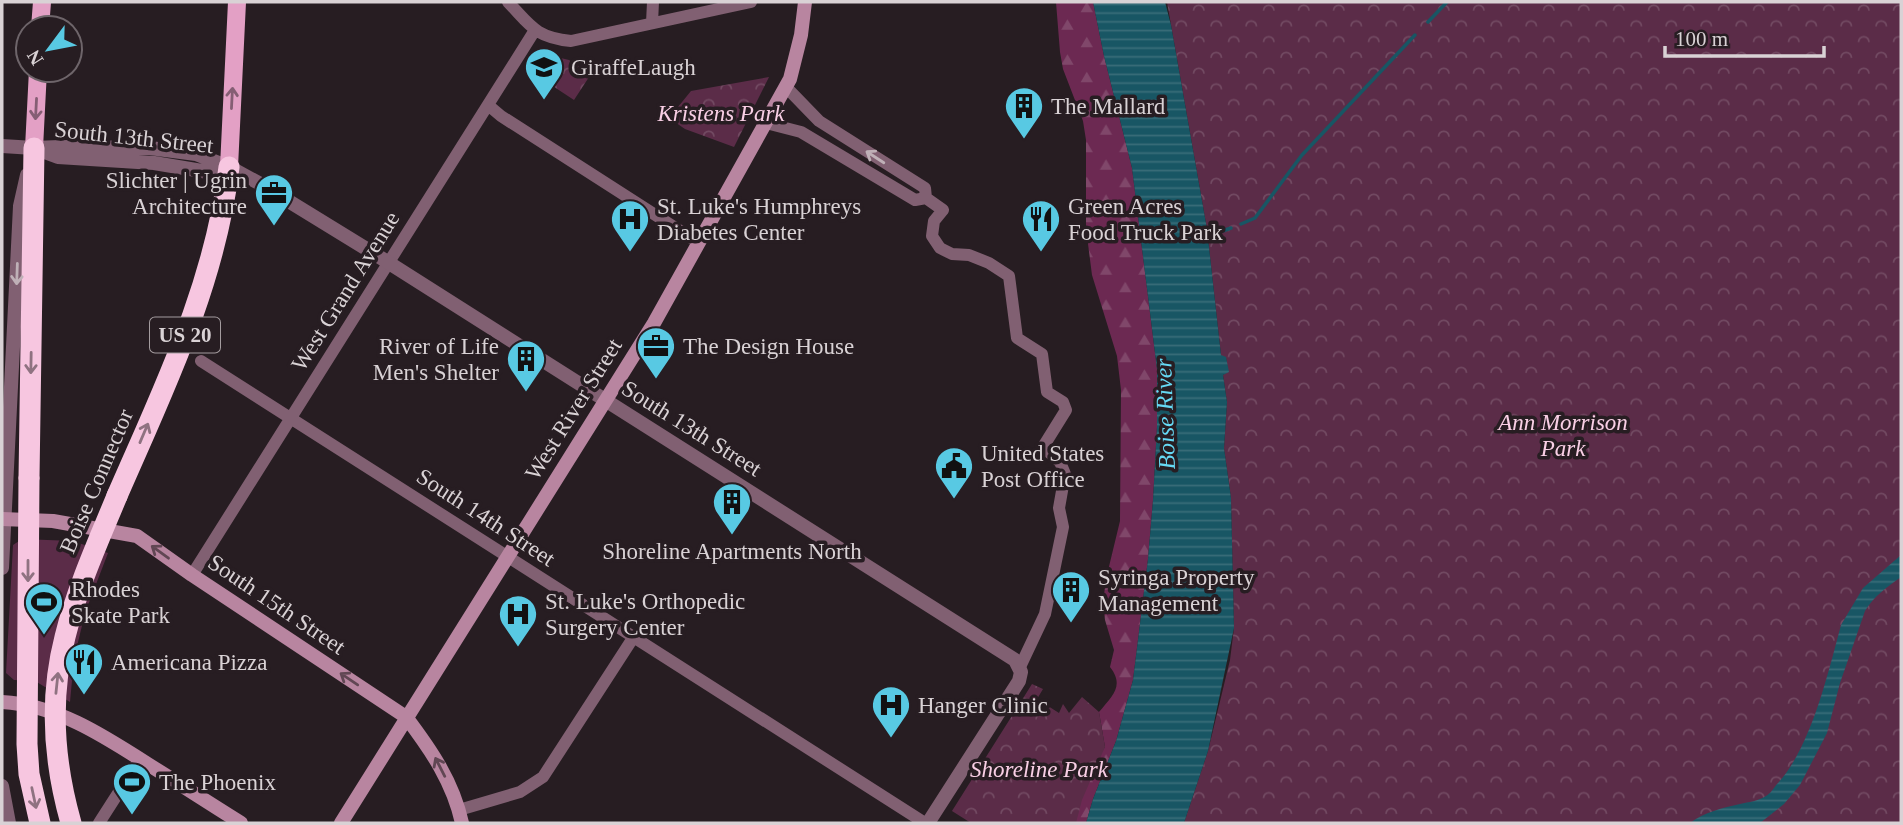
<svg xmlns="http://www.w3.org/2000/svg" width="1903" height="825" viewBox="0 0 1903 825" font-family="'Times New Roman',serif">
  <style>
    .green { fill: #5b2c48 }
    .forest { fill: url(#forest-firs) }
    .park { fill: url(#park-crowns) }
    .water { fill: url(#water-rules) }
    .lines { fill: none; stroke-linecap: round; stroke-linejoin: round }
    .stream { stroke: #185664; stroke-width: 3.5 }
    .minor { stroke: #816072; stroke-width: 12 }
    .tertiary { stroke: #816072; stroke-width: 14 }
    .secondary { stroke: #b885a0; stroke-width: 14 }
    .primary { stroke: #e3a0c5; stroke-width: 18 }
    .motorway { stroke: #f7c6e0; stroke-width: 21 }
    .motorway-bridge { stroke: #f7c6e0; stroke-width: 21 }
    .oneway { stroke: #855e74 }
    .oneway2 { stroke: #bfb0b7 }
    .oneway3 { stroke: #8f7281 }
    .oneway4 { stroke: #614754 }
    .labels { text-anchor: middle; stroke-width: 7; stroke-linejoin: round; paint-order: stroke }
    .shield { fill: #271d22; stroke: #a49c9f; stroke-width: 2 }
    .shield-label { font-size: 21px; font-weight: bold; fill: #d9d2d5 }
    .poi-label { font-size: 23px; fill: #d9d2d5; stroke: #271d22; text-anchor: start }
    .park-label { font-size: 23px; font-style: italic; fill: #f9cfe5; stroke: #271d22 }
    .street-label { font-size: 23px; fill: #d9d2d5; stroke: #271d22 }
    .water-label { font-size: 24px; font-style: italic; fill: #66d9f4; stroke: #271d22 }
  </style>
  <defs>
    <pattern id="forest-firs" width="22" height="20" patternUnits="userSpaceOnUse" patternTransform="scale(1.75)"><rect width="22" height="20" fill="#6c2952"/><path d="M5 1l3.5 6h-7zM16 11l3.5 6h-7z" fill="#80476a"/></pattern>
    <pattern id="park-crowns" width="20" height="18" patternUnits="userSpaceOnUse" patternTransform="scale(1.75)"><rect width="20" height="18" fill="#5b2c48"/><path d="M2 6a3 3 0 1 1 6 0M12 15a3 3 0 1 1 6 0" fill="none" stroke="#724a62"/></pattern>
    <pattern id="water-rules" width="6" height="5" patternUnits="userSpaceOnUse" patternTransform="scale(1.75)"><rect width="6" height="5" fill="#185664"/><path d="M0 2.5h6" fill="none" stroke="#396d79"/></pattern>
  </defs>
  <rect width="100%" height="100%" fill="#271d22"/>
  <!-- green -->
  <path class="green" d="M 22,539 L 73,541 L 108,553 L 85,613 L 74,659 L 70,702 L 35,681 L 14,680 L 6,673 L 13,545 Z"/>
  <!-- forest -->
  <path class="forest" d="M 1056,2 L 1093,2 L 1104,56 L 1132,168 L 1157,369 L 1157,427 L 1153,500 L 1148,559 L 1133,680 L 1116,741 L 1093,799 L 1086,823 L 1054,823 L 1105,747 L 1099,712 C 1112,696 1125,686 1110,667 L 1114,650 L 1105,620 L 1103,603 L 1106,579 L 1120,521 L 1121,390 L 1117,356 L 1092,275 L 1086,228 L 1086,140 L 1083,121 L 1063,69 L 1060,52 Z"/>
  <!-- park -->
  <path class="park" d="M 1167,2 L 1901,2 L 1901,823 L 1184,823 L 1208,751 L 1230,660 L 1234,628 L 1231,498 L 1224,448 L 1227,402 L 1223,375 L 1228,371 L 1226,358 L 1221,355 L 1207,229 Z
    M 548,55 L 569,60 L 591,74 L 574,100 L 536,75 Z
    M 769,77 L 734,147 L 685,129 L 669,118 L 691,91 Z
    M 1032,684 L 1043,689 L 1037,699 L 1059,713 L 1063,704 L 1069,713 L 1082,697 L 1099,712 L 1105,747 L 1082,800 L 1076,823 L 971,823 L 952,811 Z"/>
  <!-- water -->
  <path class="water" d="M 1093,2 L 1165,2 L 1171,25 L 1207,229 L 1221,355 L 1226,357 L 1229,372 L 1223,375 L 1227,402 L 1224,448 L 1231,498 L 1234,628 L 1208,751 L 1184,823 L 1086,823 L 1093,799 L 1116,741 L 1133,680 L 1148,559 L 1153,500 L 1157,427 L 1157,369 L 1132,168 L 1104,56 Z
    M 1901,555 L 1901,577 C 1887,587 1874,596 1865,611 L 1840,683 L 1827,733 L 1800,785 L 1784,804 L 1760,823 L 1690,823 C 1704,812 1723,808 1740,804 C 1749,802 1758,801 1766,796 C 1770,794 1774,788 1777,784 C 1811,748 1828,673 1841,625 L 1863,588 Z"/>
  <g class="lines">
    <!-- stream -->
    <path class="stream" d="M 1428,22 L 1447,2
      M 1241,224 L 1255,218 L 1302,155 L 1415,35
      M 1203,238 L 1231,228"/>
    <!-- minor -->
    <path class="minor" d="M 508,2 C 531,26 535,37 571,41 L 751,2
      M 652,23 L 653,2
      M 786,87 L 819,121 L 925,188 L 926,198 L 943,210 L 934,221 L 932,236 L 940,248 L 952,254 L 969,255 L 989,263 L 1009,276 L 1017,338 L 1042,354 L 1047,392 L 1063,402 L 1066,410 L 1043,447 L 1060,462 L 1065,474 L 1059,508 L 1063,527 L 1045,614 L 1020,667
      M 488,105 L 501,116 L 699,243
      M 766,123 L 801,132 L 915,200 L 926,198
      M 201,361 L 925,823
      M 192,575 L 535,30
      M 459,810 L 520,792 L 543,777 L 633,638
      M 99,823 L 140,759"/>
    <!-- tertiary -->
    <path class="tertiary" d="M 2,146 L 34,148 L 60,147 L 150,148 L 196,154 L 229,167 L 264,186 L 378,256 L 1015,660 L 1021,672 L 1019,681 L 928,823
      M 39,150 L 58,157 L 154,163 L 208,172 L 229,167
      M 2,568 L 20,206 L 27,175
      M 2,786 L 9,823"/>
    <!-- secondary -->
    <path class="secondary" d="M 2,519 L 53,521 L 137,536 L 192,575 L 406,717 C 431,750 453,782 462,823
      M 2,702 C 59,705 107,738 154,768 C 183,786 212,805 241,823
      M 341,823 L 654,323 L 790,79 L 801,35 L 805,2"/>
    <!-- primary -->
    <path class="primary" d="M 40,28 L 42,2
      M 34,148 L 38,70
      M 229,167 L 237,2"/>
    <!-- motorway -->
    <path class="motorway" d="M 29,478 L 34,148
      M 117,496 C 164,388 215,285 229,167"/>
    <!-- motorway-bridge -->
    <path class="motorway-bridge" d="M 29,478 L 27,744 L 29,774 L 40,823
      M 71,823 C 54,763 49,699 65,637 C 77,588 98,542 117,496"/>
  </g>
  <!-- one-way arrows -->
  <defs><path id="oneway-shaft" d="M-6 0H5M1.5-3L5.5 0L1.5 3" fill="none" stroke-width="1.6" stroke-linecap="round" stroke-linejoin="round" transform="scale(1.75)"/></defs>
  <g class="oneway">
    <use href="#oneway-shaft" transform="translate(232 98) rotate(-87)"/>
    <use href="#oneway-shaft" transform="translate(36 109) rotate(93)"/>
  </g>
  <g class="oneway2">
    <use href="#oneway-shaft" transform="translate(875 157) rotate(-147)"/>
    <use href="#oneway-shaft" transform="translate(17 274) rotate(92)"/>
  </g>
  <g class="oneway3">
    <use href="#oneway-shaft" transform="translate(31 363) rotate(91)"/>
    <use href="#oneway-shaft" transform="translate(144 433) rotate(-67)"/>
    <use href="#oneway-shaft" transform="translate(28 571) rotate(90)"/>
    <use href="#oneway-shaft" transform="translate(57 683) rotate(-84)"/>
    <use href="#oneway-shaft" transform="translate(34 798) rotate(78)"/>
  </g>
  <g class="oneway4">
    <use href="#oneway-shaft" transform="translate(160 552) rotate(-144)"/>
    <use href="#oneway-shaft" transform="translate(349 679) rotate(-146)"/>
    <use href="#oneway-shaft" transform="translate(440 767) rotate(-117)"/>
  </g>
  <!-- icons -->
  <defs>
    <g id="school-pin" transform="scale(2.0125)"><path d="M0 17L-7.5 6A9.5 9.5 0 1 1 7.5 6Z" fill="#58c9e3" stroke="#271d22"/><path d="M0-5L7-2L0 1L-7-2ZM-4 1L0 2.5L4 1V4Q0 6-4 4Z" fill="#111"/></g>
    <g id="building-pin" transform="scale(2.0125)"><path d="M0 17L-7.5 6A9.5 9.5 0 1 1 7.5 6Z" fill="#58c9e3" stroke="#271d22"/><path d="M-4-6H4V6H1V3H-1V6H-4ZM-2.5-4.3h1.7v1.8h-1.7ZM.8-4.3h1.7v1.8H.8ZM-2.5-1h1.7V.8h-1.7ZM.8-1h1.7V.8H.8Z" fill="#111"/></g>
    <g id="office-pin" transform="scale(2.0125)"><path d="M0 17L-7.5 6A9.5 9.5 0 1 1 7.5 6Z" fill="#58c9e3" stroke="#271d22"/><path d="M-6-3h4V-5.5h4V-3h4V5H-6ZM-1-4.5V-3h2v-1.5ZM-6 0V1H6V0Z" fill="#111"/></g>
    <g id="hospital-pin" transform="scale(2.0125)"><path d="M0 17L-7.5 6A9.5 9.5 0 1 1 7.5 6Z" fill="#58c9e3" stroke="#271d22"/><path d="M-5-5h3v3.5h4V-5h3V5h-3V1.5h-4V5h-3Z" fill="#111"/></g>
    <g id="restaurant-pin" transform="scale(2.0125)"><path d="M0 17L-7.5 6A9.5 9.5 0 1 1 7.5 6Z" fill="#58c9e3" stroke="#271d22"/><path d="M-5-6h1v4h1v-4h1v4h1v-4h1v5L-1.5 .5V6h-2V.5L-5-1ZM5-6V6H3V1.5H1.5Q1.5-4 5-6Z" fill="#111"/></g>
    <g id="civic-pin" transform="scale(2.0125)"><path d="M0 17L-7.5 6A9.5 9.5 0 1 1 7.5 6Z" fill="#58c9e3" stroke="#271d22"/><path d="M-.6-6.5H3V-4.5H.6V-3L4-1V1h2V6H-6V1h2V-1L-.6-3ZM-1.2 2.5V6h2.4V2.5Z" fill="#111"/></g>
    <g id="stadium-pin" transform="scale(2.0125)"><path d="M0 17L-7.5 6A9.5 9.5 0 1 1 7.5 6Z" fill="#58c9e3" stroke="#271d22"/><path d="M0-5a6.5 5 0 1 0 0 10a6.5 5 0 1 0 0-10ZM-3.5-1.8h7v3.6h-7Z" fill="#111"/></g>
  </defs>
  <g fill-rule="evenodd">
    <use href="#school-pin" x="544" y="67"/>
    <use href="#building-pin" x="1024" y="106"/>
    <use href="#office-pin" x="274" y="193"/>
    <use href="#hospital-pin" x="630" y="219"/>
    <use href="#restaurant-pin" x="1041" y="219"/>
    <use href="#office-pin" x="656" y="346"/>
    <use href="#building-pin" x="526" y="359"/>
    <use href="#civic-pin" x="954" y="466"/>
    <use href="#building-pin" x="732" y="502"/>
    <use href="#building-pin" x="1071" y="590"/>
    <use href="#stadium-pin" x="44" y="602"/>
    <use href="#hospital-pin" x="518" y="614"/>
    <use href="#restaurant-pin" x="84" y="662"/>
    <use href="#hospital-pin" x="891" y="705"/>
    <use href="#stadium-pin" x="132" y="782"/>
  </g>
  <g class="labels">
    <!-- shield labels -->
    <rect class="shield" x="150" y="317.5" width="70" height="35" rx="5"/>
    <g class="shield-label">
      <text x="185" y="342">US 20</text>
    </g>
    <!-- poi labels -->
    <g class="poi-label">
      <text x="571" y="75">GiraffeLaugh</text>
      <text x="1051" y="114">The Mallard</text>
      <text x="247" y="188" text-anchor="end">Slichter | Ugrin<tspan x="247" dy="26">Architecture</tspan></text>
      <text x="657" y="214">St. Luke's Humphreys<tspan x="657" dy="26">Diabetes Center</tspan></text>
      <text x="1068" y="214">Green Acres<tspan x="1068" dy="26">Food Truck Park</tspan></text>
      <text x="499" y="354" text-anchor="end">River of Life<tspan x="499" dy="26">Men's Shelter</tspan></text>
      <text x="683" y="354">The Design House</text>
      <text x="981" y="461">United States<tspan x="981" dy="26">Post Office</tspan></text>
      <text x="732" y="559" text-anchor="middle">Shoreline Apartments North</text>
      <text x="1098" y="585">Syringa Property<tspan x="1098" dy="26">Management</tspan></text>
      <text x="71" y="597">Rhodes<tspan x="71" dy="26">Skate Park</tspan></text>
      <text x="545" y="609">St. Luke's Orthopedic<tspan x="545" dy="26">Surgery Center</tspan></text>
      <text x="111" y="670">Americana Pizza</text>
      <text x="918" y="713">Hanger Clinic</text>
      <text x="159" y="790">The Phoenix</text>
    </g>
    <!-- park labels -->
    <g class="park-label">
      <text x="721" y="121">Kristens Park</text>
      <text x="1563" y="430">Ann Morrison<tspan x="1563" dy="26">Park</tspan></text>
      <text x="1039" y="777">Shoreline Park</text>
    </g>
    <!-- street labels -->
    <g class="street-label">
      <text transform="translate(134 137) rotate(6)" y="8">South 13th Street</text>
      <text transform="translate(345 291) rotate(-58)" y="8">West Grand Avenue</text>
      <text transform="translate(573 409) rotate(-58)" y="8">West River Street</text>
      <text transform="translate(692 428) rotate(32)" y="8">South 13th Street</text>
      <text transform="translate(96 481) rotate(-67)" y="8">Boise Connector</text>
      <text transform="translate(486 517) rotate(33)" y="8">South 14th Street</text>
      <text transform="translate(277 604) rotate(34)" y="8">South 15th Street</text>
    </g>
    <!-- water labels -->
    <g class="water-label">
      <text transform="translate(1165 414) rotate(-92)" y="8">Boise River</text>
    </g>
  </g>
  <!-- border -->
  <rect width="1903" height="825" fill="none" stroke="#d9d2d5" stroke-width="7"/>
  <!-- north arrow -->
  <g transform="translate(49 49) rotate(238)"><circle r="33" fill="#271d22" stroke="#6e656a" stroke-width="2"/>
  <path d="M0-5L12 26L0 18L-12 26Z" fill="#58c9e3"/>
  <text y="-10" font-size="19" font-weight="bold" text-anchor="middle" fill="#d9d2d5">N</text>
  </g>
  <!-- scale -->
  <path d="M1665 46v10h159v-10" fill="none" stroke="#d9d2d5" stroke-width="3.5"/>
  <text x="1675" y="46" font-size="21" fill="#d9d2d5" stroke="#271d22" stroke-width="5" paint-order="stroke">100 m</text>
</svg>
